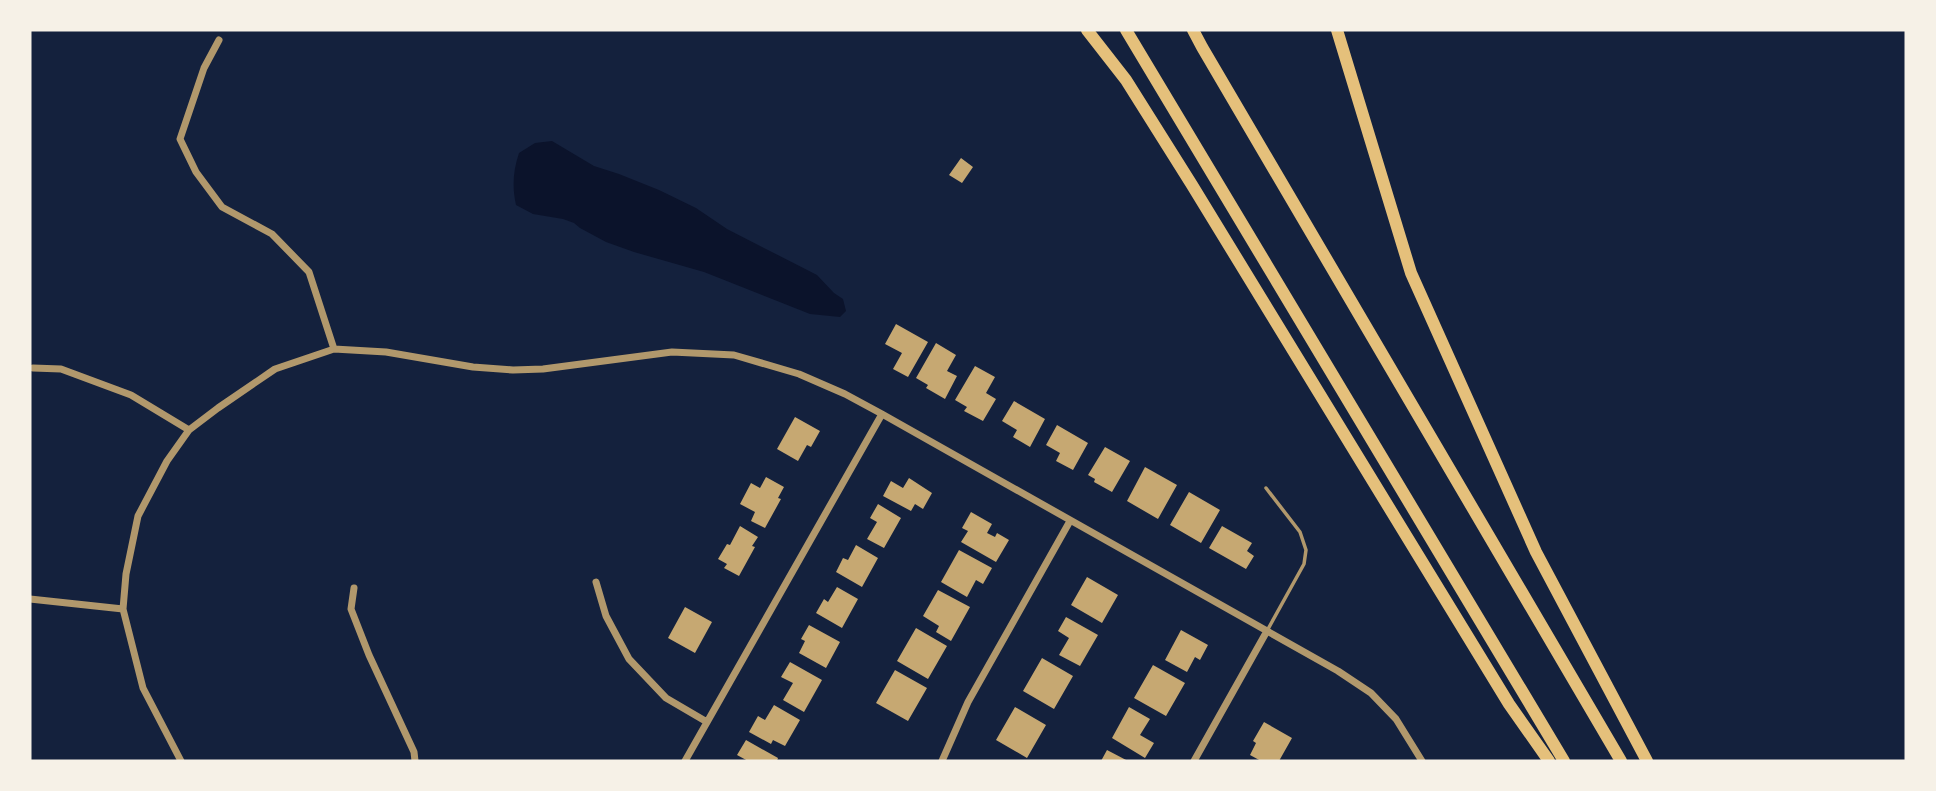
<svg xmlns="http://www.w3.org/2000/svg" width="1936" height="791" viewBox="0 0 1936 791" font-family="'Varela Round',sans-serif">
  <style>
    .water { fill: #0b132b }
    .building { fill: #c6a872 }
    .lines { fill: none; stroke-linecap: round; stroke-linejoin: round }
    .service { stroke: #b1986c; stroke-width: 3.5 }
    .minor { stroke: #b1986c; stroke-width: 7 }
    .motorway { stroke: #e5c07b; stroke-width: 12 }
  </style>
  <rect width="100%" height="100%" fill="#14213d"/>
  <!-- water -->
  <path class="water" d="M 552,141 L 594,166 L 619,174 L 659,190 L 696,208 L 727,229 L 817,275 L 834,293 L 843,299 L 846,311 L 840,317 L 810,314 L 704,272 L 634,252 L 606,242 L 580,228 L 574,223 L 563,219 L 533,214 L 516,205 C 512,187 513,171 519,153 L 535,143 Z"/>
  <!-- building -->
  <path class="building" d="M 961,158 L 973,167 L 962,183 L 949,175 Z
    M 896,324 L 928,342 L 908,377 L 893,369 L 902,353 L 885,344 Z
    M 936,343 L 956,355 L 947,371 L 957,376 L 945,399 L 926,388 L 928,385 L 916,378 Z
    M 975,366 L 995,377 L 986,393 L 996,399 L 983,421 L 964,411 L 967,407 L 955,400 Z
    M 1014,401 L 1045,419 L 1030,447 L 1013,437 L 1017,430 L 1002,421 Z
    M 795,417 L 820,431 L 811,447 L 807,445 L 798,461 L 777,449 Z
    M 1057,425 L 1088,443 L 1073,470 L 1056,461 L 1060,453 L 1046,445 Z
    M 1105,447 L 1130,461 L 1112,492 L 1094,482 L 1095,479 L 1088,475 Z
    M 1145,467 L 1177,485 L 1158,519 L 1127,501 Z
    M 766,477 L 784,487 L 778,498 L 781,499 L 765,528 L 751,521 L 755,512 L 740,504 L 751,483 L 760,488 Z
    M 909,478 L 932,493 L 923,509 L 915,504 L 911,511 L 883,496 L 891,481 L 903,488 Z
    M 1189,492 L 1220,510 L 1201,543 L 1170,525 Z
    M 878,504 L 901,518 L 884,548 L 867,539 L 877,522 L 870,518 Z
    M 971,512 L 992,524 L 987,533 L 995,537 L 997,533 L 1009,540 L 996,562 L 961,542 L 968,531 L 962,528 Z
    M 740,526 L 758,537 L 752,546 L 755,547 L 739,576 L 724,568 L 727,564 L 718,559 L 727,544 L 730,545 Z
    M 1222,526 L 1252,543 L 1247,551 L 1254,556 L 1246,569 L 1209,548 Z
    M 856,545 L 878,558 L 862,587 L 836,572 L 843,558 L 848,560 Z
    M 959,550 L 992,568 L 983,584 L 976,580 L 967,597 L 941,582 Z
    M 1087,577 L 1118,595 L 1102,623 L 1071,605 Z
    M 837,587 L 858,599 L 842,628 L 816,613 L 824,599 L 828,602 Z
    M 938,590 L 970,607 L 951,641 L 936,632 L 939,626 L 923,616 Z
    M 685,607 L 712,622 L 695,653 L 668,638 Z
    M 1066,617 L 1098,635 L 1080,666 L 1059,655 L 1069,638 L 1058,631 Z
    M 809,625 L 840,642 L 826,668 L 799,653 L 805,641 L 801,639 Z
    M 916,628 L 947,646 L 928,679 L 897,661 Z
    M 1181,630 L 1208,645 L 1200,660 L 1195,657 L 1187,672 L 1165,660 Z
    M 1042,658 L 1073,676 L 1054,709 L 1023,691 Z
    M 790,662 L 822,680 L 804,712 L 783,700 L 793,683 L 781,677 Z
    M 1153,665 L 1185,683 L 1166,716 L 1134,698 Z
    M 895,670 L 927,688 L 908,721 L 876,703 Z
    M 774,705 L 800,720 L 785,746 L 773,740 L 771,744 L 749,732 L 758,716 L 765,720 Z
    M 1015,707 L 1046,725 L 1027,758 L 996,740 Z
    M 1129,707 L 1150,719 L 1140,735 L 1154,743 L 1145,758 L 1112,738 Z
    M 1264,722 L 1292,738 L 1279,761 L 1261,761 L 1250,755 L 1256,743 L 1253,741 Z
    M 746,740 L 778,758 L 777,761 L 748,761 L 737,755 Z
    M 1107,750 L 1128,761 L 1101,761 Z"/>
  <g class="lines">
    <!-- service -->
    <path class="service" d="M 1266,488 L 1300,532 L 1306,550 L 1304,564 L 1268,629"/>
    <!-- minor -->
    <path class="minor" d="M 219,40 L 204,68 L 180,139 L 196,172 L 222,207 L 272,234 L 309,272 L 334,349
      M 33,368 L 61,369 L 131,395 L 189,430
      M 596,582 L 606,616 L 629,659 L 666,698 L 707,722
      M 354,588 L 351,609 L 369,655 L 414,752 L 415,761
      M 30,599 L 123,609
      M 181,761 L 143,688 L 123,609 L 126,574 L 138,516 L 167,461 L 189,430 L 218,408 L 275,369 L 334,349 L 386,352 L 473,367 L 513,370 L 543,369 L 672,352 L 734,355 L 799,374 L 845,394 L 882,414 L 1338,671 L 1371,693 L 1396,719 L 1422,761
      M 685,761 L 882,414
      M 942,761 L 968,702 L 1070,521
      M 1194,761 L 1267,631"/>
    <!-- motorway -->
    <path class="motorway" d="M 1087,30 L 1126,80 L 1192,185 L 1509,704 L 1549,761
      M 1126,30 L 1564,761
      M 1193,30 L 1202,47 L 1621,761
      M 1337,30 L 1411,273 L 1536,552 L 1647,761"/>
  </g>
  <!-- border -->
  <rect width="1936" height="791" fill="none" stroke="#f6f1e7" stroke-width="63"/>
</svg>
